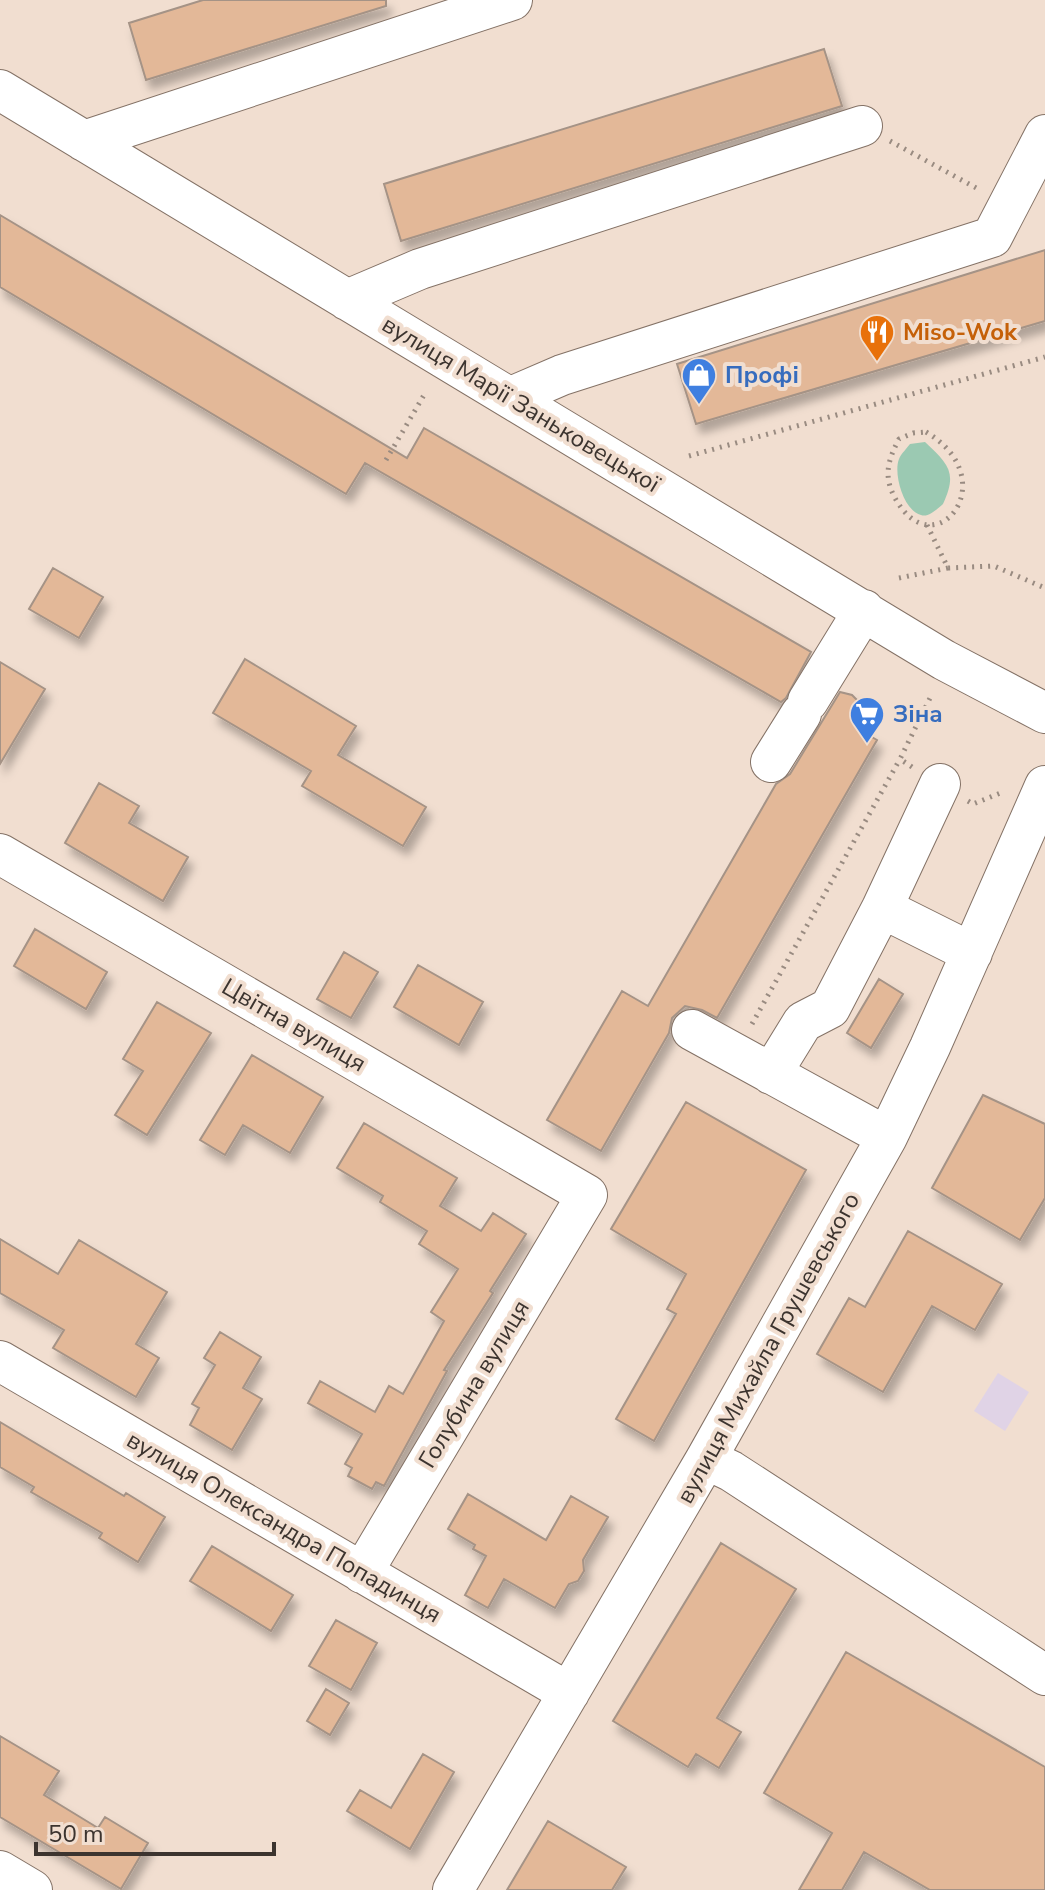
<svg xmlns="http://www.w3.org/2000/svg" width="1045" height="1890" viewBox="0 0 1045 1890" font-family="'Nunito Sans',sans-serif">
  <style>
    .industrial { fill: #e0d3e6 }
    .green { fill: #9bc9b2 }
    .building { fill: #e3b898; stroke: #a59386; stroke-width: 2; filter: url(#shadow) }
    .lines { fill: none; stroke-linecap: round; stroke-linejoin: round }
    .minor-casing { stroke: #847266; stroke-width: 42 }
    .path { stroke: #998b81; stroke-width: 5; stroke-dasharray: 2 6; stroke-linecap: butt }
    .minor { stroke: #fff; stroke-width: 40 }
    .labels { text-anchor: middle; stroke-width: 8; stroke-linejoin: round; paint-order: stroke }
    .food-label { font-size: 24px; font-weight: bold; fill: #c56008; stroke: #f1ded0; text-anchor: start }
    .shop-label { font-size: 24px; font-weight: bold; fill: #366cbe; stroke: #f1ded0; text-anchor: start }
    .street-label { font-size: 24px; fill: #3c342f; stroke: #f1ded0 }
  </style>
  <defs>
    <filter id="shadow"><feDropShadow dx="5" dy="9" stdDeviation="4" flood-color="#0004"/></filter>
  </defs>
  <rect width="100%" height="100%" fill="#f1ded0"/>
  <!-- industrial -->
  <path class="industrial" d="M 998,1373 L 1029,1392 L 1005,1431 L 974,1411 Z"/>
  <!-- green -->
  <path class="green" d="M 925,442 C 948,464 958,472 943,504 C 937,509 928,518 921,515 C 904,511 893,474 899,459 C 901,454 907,448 910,444 Z"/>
  <!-- building -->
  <path class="building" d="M 203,0 L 386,0 L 386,6 L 146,80 L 129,23 Z
    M 824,49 L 842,106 L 401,241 L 384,184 Z
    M 0,215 L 407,458 L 424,428 L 811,652 L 786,698 L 781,702 L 365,463 L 346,494 L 0,287 Z
    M 1045,250 L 1045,321 L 696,424 L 677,364 Z
    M 53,568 L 103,597 L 79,638 L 29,609 Z
    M 245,659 L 356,726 L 338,755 L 426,807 L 403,846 L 302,786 L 311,771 L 213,713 Z
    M 0,662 L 45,689 L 0,764 Z
    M 840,692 L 852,695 L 860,703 L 863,714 L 858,729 L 877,740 L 717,1018 L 702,1010 L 685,1006 L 672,1018 L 669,1033 L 601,1151 L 547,1120 L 622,991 L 648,1006 L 776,784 L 790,774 Z
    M 99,783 L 139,806 L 129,823 L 188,857 L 163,901 L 65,843 Z
    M 35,929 L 107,972 L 86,1009 L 14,966 Z
    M 344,952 L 378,972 L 351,1018 L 317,999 Z
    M 418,965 L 483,1002 L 459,1045 L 394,1007 Z
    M 879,979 L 903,994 L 871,1048 L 847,1033 Z
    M 157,1002 L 211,1033 L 147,1135 L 115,1115 L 143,1071 L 123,1059 Z
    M 252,1055 L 323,1097 L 290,1153 L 243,1125 L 225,1155 L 200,1140 Z
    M 983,1095 L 1045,1124 L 1045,1198 L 1020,1240 L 932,1188 Z
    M 686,1102 L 806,1170 L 654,1441 L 616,1419 L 676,1314 L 667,1309 L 686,1274 L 611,1229 Z
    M 364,1123 L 457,1178 L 440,1206 L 481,1231 L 493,1213 L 526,1234 L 490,1291 L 493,1293 L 444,1370 L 447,1371 L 384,1486 L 376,1482 L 372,1489 L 348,1476 L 352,1468 L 345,1464 L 362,1434 L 308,1403 L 320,1381 L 375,1412 L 389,1386 L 403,1394 L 444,1321 L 431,1312 L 458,1269 L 419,1244 L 427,1231 L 380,1202 L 383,1196 L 337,1168 Z
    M 908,1231 L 1002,1284 L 975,1330 L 932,1306 L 883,1392 L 817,1354 L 849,1298 L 865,1307 Z
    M 0,1239 L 58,1274 L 79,1240 L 167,1292 L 136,1344 L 159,1358 L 136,1397 L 53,1348 L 64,1330 L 0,1293 Z
    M 220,1332 L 261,1357 L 243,1388 L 262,1399 L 232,1450 L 190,1425 L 199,1408 L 192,1404 L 215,1365 L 204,1358 Z
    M 0,1422 L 124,1496 L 126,1493 L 165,1517 L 138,1562 L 99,1538 L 102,1533 L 31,1492 L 34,1487 L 0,1467 Z
    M 468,1494 L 546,1540 L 571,1496 L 608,1517 L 583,1560 L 584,1571 L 578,1581 L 569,1584 L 555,1608 L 504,1579 L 488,1608 L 465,1595 L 486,1556 L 473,1549 L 475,1545 L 448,1529 Z
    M 721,1543 L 796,1589 L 717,1718 L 741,1732 L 719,1768 L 696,1754 L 688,1767 L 613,1721 Z
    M 212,1546 L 293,1595 L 271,1631 L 190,1581 Z
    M 336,1620 L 377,1643 L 351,1690 L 309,1666 Z
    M 846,1652 L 1045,1767 L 1045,1890 L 930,1890 L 864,1852 L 842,1890 L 799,1890 L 832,1833 L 764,1793 Z
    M 326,1689 L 349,1703 L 330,1735 L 307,1721 Z
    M 0,1736 L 59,1771 L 44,1795 L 98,1828 L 105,1817 L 148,1843 L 121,1889 L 0,1817 Z
    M 423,1754 L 454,1772 L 410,1849 L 347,1811 L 360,1790 L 391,1808 Z
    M 548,1821 L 626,1867 L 612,1890 L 507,1890 Z"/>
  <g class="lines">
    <!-- minor casing -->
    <g class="minor-casing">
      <path id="minor" d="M 0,90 L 944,660 L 1045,713
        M 84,141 L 512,0
        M 347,300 L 420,269 L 862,126
        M 511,397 L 562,375 L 992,237 L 1045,135
        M 808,701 L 864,610
        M 771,762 L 801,714
        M 0,854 L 587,1195 L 362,1573
        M 882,908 L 972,953
        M 692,1030 L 887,1137
        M 771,1074 L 803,1022 L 830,1008 L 882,908 L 940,784
        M 0,1361 L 569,1693
        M 706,1459 L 731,1471 L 1045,1675
        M 0,1871 L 32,1890
        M 453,1890 L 706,1459 L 887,1137 L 930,1047 L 1045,786"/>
    </g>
    <!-- path -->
    <path class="path" d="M 890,141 L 980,190
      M 926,432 C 1007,480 934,570 895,498 C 883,476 888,460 899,439 L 913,433 Z
      M 689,456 L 1045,357
      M 386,460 L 424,395
      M 927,525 L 948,568 L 994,566 L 1045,588
      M 899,578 L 948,568
      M 912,767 L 900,759 L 932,694
      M 968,801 L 973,804 L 1003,792
      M 752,1024 L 900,759"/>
    <!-- minor -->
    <use href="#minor" class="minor"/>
  </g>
  <!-- icons -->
  <defs>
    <g id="restaurant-pin" transform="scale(1.8)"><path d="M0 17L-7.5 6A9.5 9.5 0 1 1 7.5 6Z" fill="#e8710a" stroke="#f1ded0"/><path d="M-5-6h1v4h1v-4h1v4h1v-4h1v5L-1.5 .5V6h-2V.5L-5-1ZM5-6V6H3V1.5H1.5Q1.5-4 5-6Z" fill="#fff"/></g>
    <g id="shop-pin" transform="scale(1.8)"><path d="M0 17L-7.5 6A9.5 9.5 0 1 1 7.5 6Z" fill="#3f7fe0" stroke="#f1ded0"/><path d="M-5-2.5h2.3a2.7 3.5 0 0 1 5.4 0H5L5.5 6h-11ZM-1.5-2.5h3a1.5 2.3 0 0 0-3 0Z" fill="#fff"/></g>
    <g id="supermarket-pin" transform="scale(1.8)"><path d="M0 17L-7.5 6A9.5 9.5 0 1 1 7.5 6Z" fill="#3f7fe0" stroke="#f1ded0"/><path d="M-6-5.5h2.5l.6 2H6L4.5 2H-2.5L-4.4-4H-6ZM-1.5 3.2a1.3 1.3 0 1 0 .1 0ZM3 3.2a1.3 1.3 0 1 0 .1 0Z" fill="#fff"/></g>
  </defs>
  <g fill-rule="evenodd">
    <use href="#restaurant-pin" x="877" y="332"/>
    <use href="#shop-pin" x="699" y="375"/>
    <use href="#supermarket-pin" x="867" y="714"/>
  </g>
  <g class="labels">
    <!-- food labels -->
    <g class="food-label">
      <text x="903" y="340">Miso-Wok</text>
    </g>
    <!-- shop labels -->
    <g class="shop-label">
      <text x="725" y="383">Профі</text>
      <text x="893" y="722">Зіна</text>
    </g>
    <!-- street labels -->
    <g class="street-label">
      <text transform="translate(521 404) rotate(31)" y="8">вулиця Марії Заньковецької</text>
      <text transform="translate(294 1025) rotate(30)" y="8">Цвітна вулиця</text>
      <text transform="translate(768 1348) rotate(-61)" y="8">вулиця Михайла Грушевського</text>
      <text transform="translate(474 1384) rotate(-59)" y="8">Голубина вулиця</text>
      <text transform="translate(284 1527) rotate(30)" y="8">вулиця Олександра Попадинця</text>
    </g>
  </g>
  <!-- scale -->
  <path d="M36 1842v12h238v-12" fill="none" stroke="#3c342f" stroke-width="4"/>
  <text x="48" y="1842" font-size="24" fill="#3c342f" stroke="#f1ded0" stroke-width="6" paint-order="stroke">50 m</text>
</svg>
